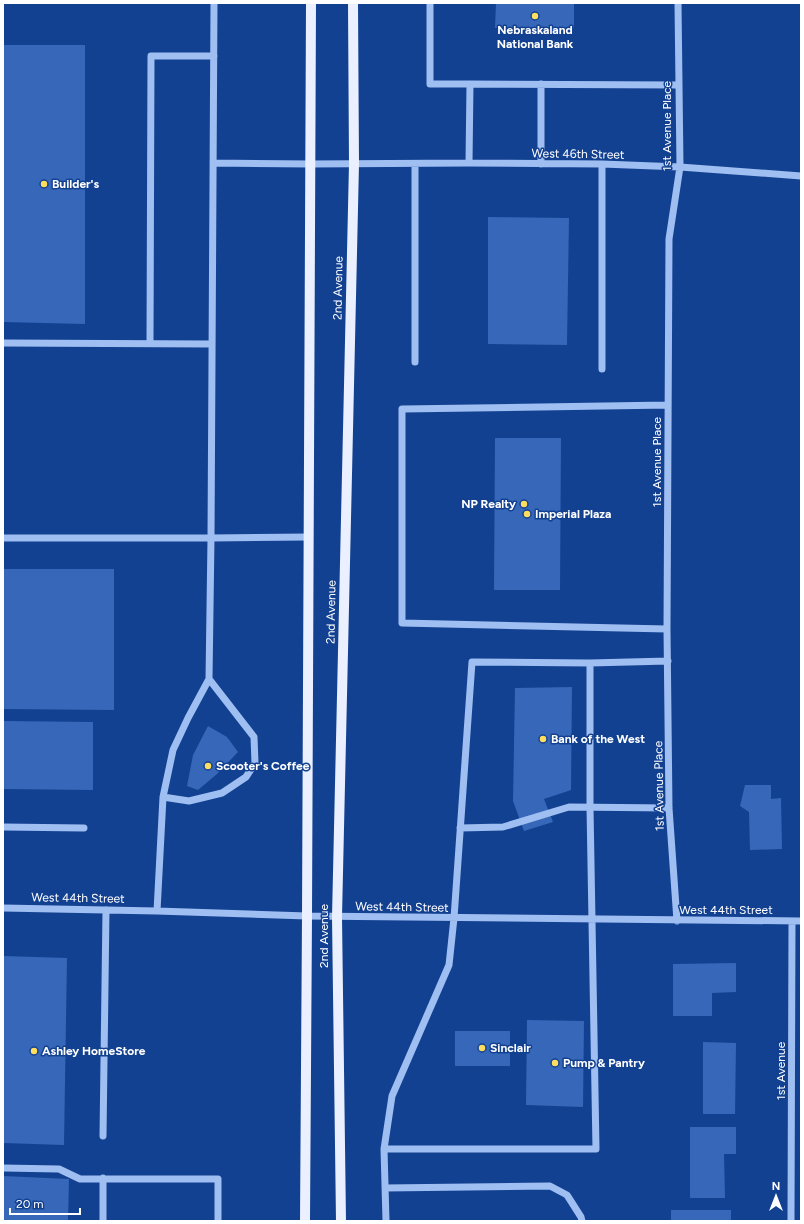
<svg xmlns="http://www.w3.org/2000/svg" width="804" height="1224" viewBox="0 0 804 1224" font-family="Figtree,sans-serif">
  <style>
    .building { fill: #3767b8 }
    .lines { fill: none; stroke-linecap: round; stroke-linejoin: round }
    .minor { stroke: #9fbef1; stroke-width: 7 }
    .major { stroke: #eaf0ff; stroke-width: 10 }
    .poi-dot { fill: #ffdd60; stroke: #134191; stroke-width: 1.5 }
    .labels { text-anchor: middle; stroke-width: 3; stroke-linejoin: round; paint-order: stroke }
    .poi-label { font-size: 12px; font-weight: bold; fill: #fff; stroke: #134191; text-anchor: start }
    .street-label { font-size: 12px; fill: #fff; stroke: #134191 }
  </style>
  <rect width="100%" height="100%" fill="#134191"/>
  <!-- building -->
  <path class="building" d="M 496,3 L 574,3 L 574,28 L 495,28 Z
    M 3,45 L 85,45 L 85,324 L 3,322 Z
    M 488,217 L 569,218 L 567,345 L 488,344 Z
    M 495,438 L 561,438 L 560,590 L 494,590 Z
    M 3,569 L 114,569 L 114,710 L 3,709 Z
    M 572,687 L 571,790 L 544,799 L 553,822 L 524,831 L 513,801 L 515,688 Z
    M 3,721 L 93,722 L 93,790 L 3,789 Z
    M 208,726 L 227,737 L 238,752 L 217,774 L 198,790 L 187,786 L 193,755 Z
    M 745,785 L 771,785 L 771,799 L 781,798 L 782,849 L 750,850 L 749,812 L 740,806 Z
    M 3,956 L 67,958 L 64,1145 L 3,1143 Z
    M 736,963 L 736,992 L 712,993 L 712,1016 L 673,1016 L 673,964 Z
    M 527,1020 L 584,1021 L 583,1107 L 526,1105 Z
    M 455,1031 L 510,1031 L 510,1066 L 455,1066 Z
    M 703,1042 L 736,1043 L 735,1114 L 703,1114 Z
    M 690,1127 L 736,1127 L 736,1154 L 724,1154 L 725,1198 L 690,1198 Z
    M 3,1176 L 69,1179 L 68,1221 L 3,1221 Z
    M 671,1210 L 731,1210 L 731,1221 L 671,1221 Z"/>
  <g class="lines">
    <!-- minor -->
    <path class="minor" d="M 430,3 L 430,84 L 470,84 L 469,163
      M 470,84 L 678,85
      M 213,163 L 310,164 L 469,163 L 602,164 L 680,167 L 801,176
      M 415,164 L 415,362
      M 541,164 L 541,84
      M 602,164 L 602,369
      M 3,343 L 212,344
      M 150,343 L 151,56 L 214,56
      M 3,538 L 211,538 L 309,537
      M 667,629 L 402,623 L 402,409 L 668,405
      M 163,797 L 189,801 L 222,793 L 246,777 L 255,763 L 254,737 L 209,679
      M 3,827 L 84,828
      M 460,828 L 503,827 L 569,807 L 669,808
      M 3,908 L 157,911 L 307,916 L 801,921
      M 157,911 L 163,797 L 173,750 L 188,718 L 209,679 L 211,538 L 214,3
      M 677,921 L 669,808 L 667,629 L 669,239 L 680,167 L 678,3
      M 103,1136 L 106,910
      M 384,1149 L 596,1149 L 590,807 L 590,663
      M 3,1168 L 59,1169 L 80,1179 L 218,1179 L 218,1221
      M 103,1178 L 103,1221
      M 385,1188 L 550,1186 L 567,1195 L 581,1217 L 582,1221
      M 386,1221 L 384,1149 L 392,1096 L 449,965 L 454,918 L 472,662 L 590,663 L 668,661
      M 791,1221 L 792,921"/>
    <!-- major -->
    <path class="major" d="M 305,1221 L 307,916 L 311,3
      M 341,1221 L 337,917 L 354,164 L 353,3"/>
  </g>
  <!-- markers -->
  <g class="poi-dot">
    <circle cx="535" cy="16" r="4"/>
    <circle cx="44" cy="184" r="4"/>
    <circle cx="524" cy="504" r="4"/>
    <circle cx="527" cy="514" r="4"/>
    <circle cx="543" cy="739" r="4"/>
    <circle cx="208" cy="766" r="4"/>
    <circle cx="482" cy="1048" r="4"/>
    <circle cx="34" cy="1051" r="4"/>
    <circle cx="555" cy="1063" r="4"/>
  </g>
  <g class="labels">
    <!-- poi labels -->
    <g class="poi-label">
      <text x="535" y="34" text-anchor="middle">Nebraskaland<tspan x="535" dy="14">National Bank</tspan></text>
      <text x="52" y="188">Builder's</text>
      <text x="516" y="508" text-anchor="end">NP Realty</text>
      <text x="535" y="518">Imperial Plaza</text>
      <text x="551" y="743">Bank of the West</text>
      <text x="216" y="770">Scooter's Coffee</text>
      <text x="490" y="1052">Sinclair</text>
      <text x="42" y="1055">Ashley HomeStore</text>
      <text x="563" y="1067">Pump &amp; Pantry</text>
    </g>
    <!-- street labels -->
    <g class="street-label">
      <text transform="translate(667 126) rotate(-90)" y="4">1st Avenue Place</text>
      <text transform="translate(578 154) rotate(1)" y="4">West 46th Street</text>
      <text transform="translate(338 288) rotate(-89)" y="4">2nd Avenue</text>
      <text transform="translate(657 462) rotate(-90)" y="4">1st Avenue Place</text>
      <text transform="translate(331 612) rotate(-89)" y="4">2nd Avenue</text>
      <text transform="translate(659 786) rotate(-91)" y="4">1st Avenue Place</text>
      <text transform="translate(78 898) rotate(1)" y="4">West 44th Street</text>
      <text transform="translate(402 907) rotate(1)" y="4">West 44th Street</text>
      <text x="726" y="914">West 44th Street</text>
      <text transform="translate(324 936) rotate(-90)" y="4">2nd Avenue</text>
      <text transform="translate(781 1071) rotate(-90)" y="4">1st Avenue</text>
    </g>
  </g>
  <!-- border -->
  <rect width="804" height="1224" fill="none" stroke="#ffffff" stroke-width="8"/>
  <!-- north arrow -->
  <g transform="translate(776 1196)" stroke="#134191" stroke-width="3" paint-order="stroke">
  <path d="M0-3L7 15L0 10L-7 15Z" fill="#ffffff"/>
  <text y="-6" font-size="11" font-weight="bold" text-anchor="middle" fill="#ffffff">N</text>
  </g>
  <!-- scale -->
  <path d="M10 1208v6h70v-6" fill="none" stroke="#ffffff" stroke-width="2"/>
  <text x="16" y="1208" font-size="12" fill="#ffffff" stroke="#134191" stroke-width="3" paint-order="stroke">20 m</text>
</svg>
